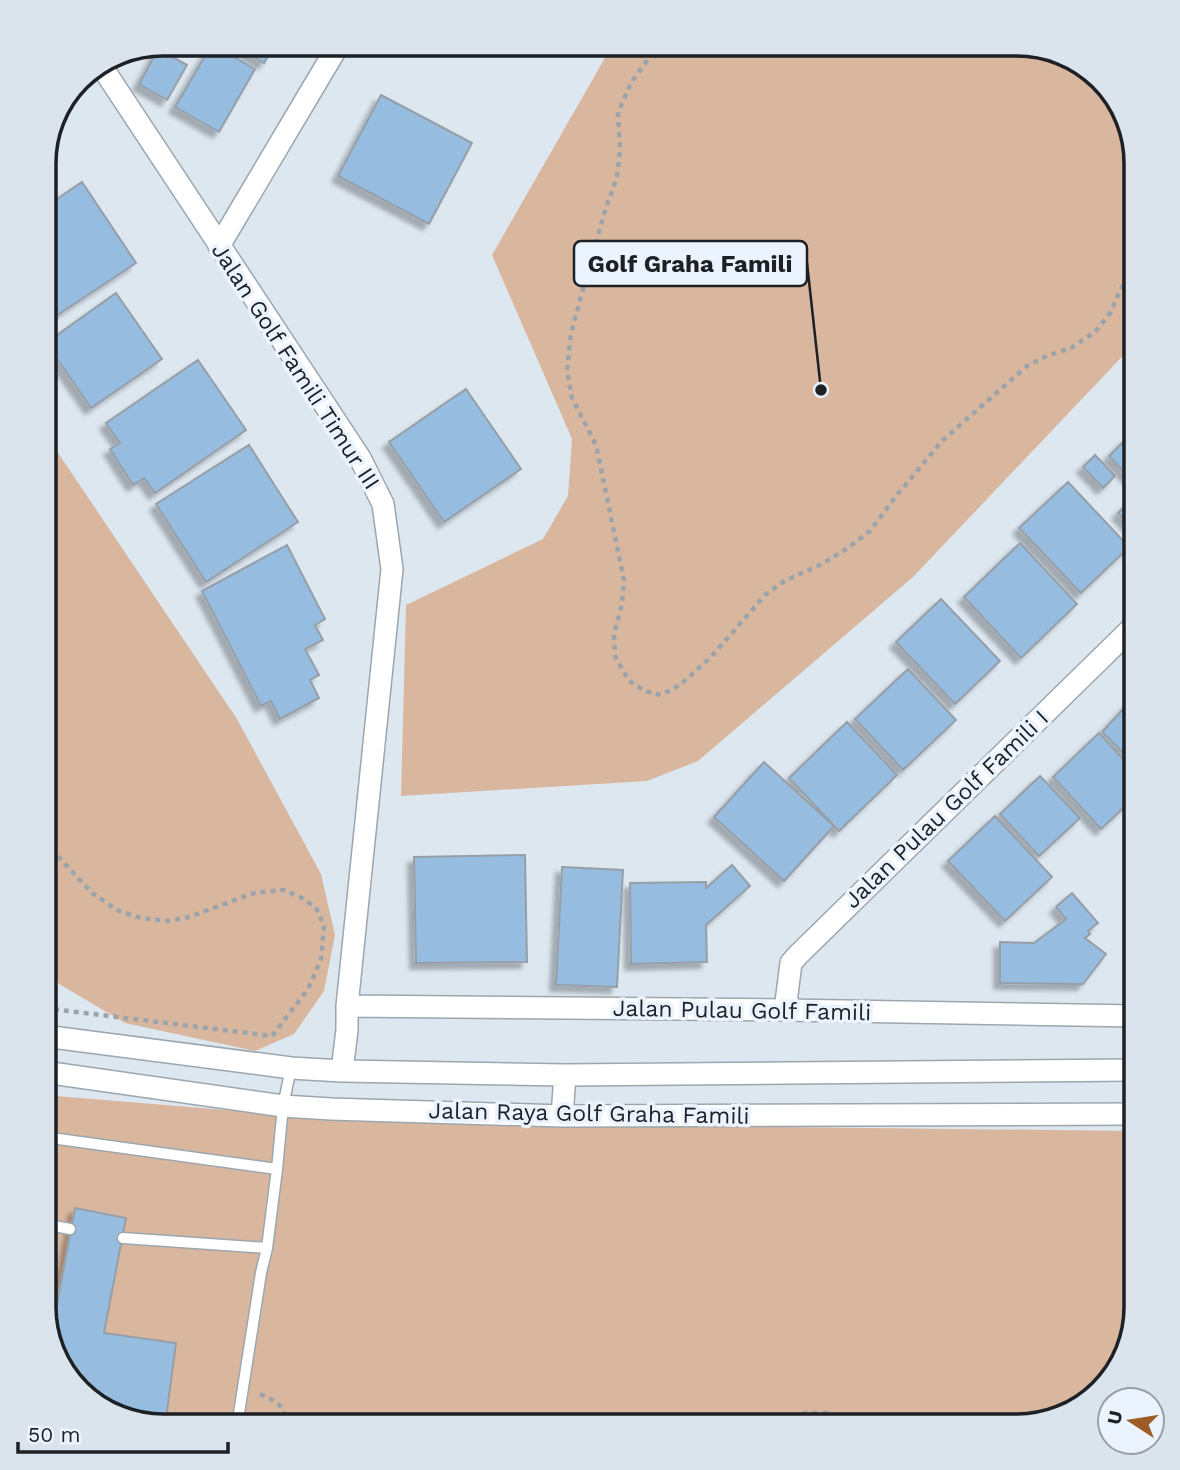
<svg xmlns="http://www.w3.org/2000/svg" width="1180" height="1470" viewBox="0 0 1180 1470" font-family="'Work Sans',sans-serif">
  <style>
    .green { fill: #d9b79f }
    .building { fill: #96bce0; stroke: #969fa7; stroke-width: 2; filter: url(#shadow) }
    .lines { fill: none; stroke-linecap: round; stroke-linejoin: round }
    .lane-casing { stroke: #9ca6ae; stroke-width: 13 }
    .street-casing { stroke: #9ca6ae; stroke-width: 24 }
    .path { stroke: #9ca4ab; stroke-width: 4.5; stroke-dasharray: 5 5; stroke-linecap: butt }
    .lane { stroke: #fff; stroke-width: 10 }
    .street { stroke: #fff; stroke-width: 21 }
    .labels { text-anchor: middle; stroke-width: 7; stroke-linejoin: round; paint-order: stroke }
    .street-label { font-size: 23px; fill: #1d2024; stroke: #ebf4fe }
    .rim { fill: none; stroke: #1d2024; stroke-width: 3.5 }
    .leader { fill: none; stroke: #1d2024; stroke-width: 2.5 }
    .callout-dot { fill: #1d2024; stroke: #ebf4fe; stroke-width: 2.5 }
    .callout { fill: #ebf4fe; stroke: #1d2024; stroke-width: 2.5 }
    .callout-label { font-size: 24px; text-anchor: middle; font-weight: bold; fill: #1d2024 }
  </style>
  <defs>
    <filter id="shadow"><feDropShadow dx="-6" dy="6" stdDeviation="2" flood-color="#0004"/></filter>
  </defs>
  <rect width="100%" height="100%" fill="#dde7f0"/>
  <!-- green -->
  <path class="green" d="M 613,44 L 1025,44 L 1076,60 L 1116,96 L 1136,162 L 1136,342 L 913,577 L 698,761 L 647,781 L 401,796 L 406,605 L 543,539 L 568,496 L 572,439 L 492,255 Z
    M 44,432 L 237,719 L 321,874 L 335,935 L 324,991 L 294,1034 L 255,1051 L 125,1023 L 44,975 Z
    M 44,1095 L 273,1114 L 535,1124 L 1136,1131 L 1136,1308 L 1124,1360 L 1084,1406 L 1018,1426 L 162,1426 L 110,1414 L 64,1374 L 44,1308 Z"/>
  <!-- building -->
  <path class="building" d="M 212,44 L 255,69 L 219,132 L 175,107 Z
    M 232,44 L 275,44 L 264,63 Z
    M 158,49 L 187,65 L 167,100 L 139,84 Z
    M 381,95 L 472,143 L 429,224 L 338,176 Z
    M 82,182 L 136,263 L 44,324 L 44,208 Z
    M 116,293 L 162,359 L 91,408 L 46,343 Z
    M 198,360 L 246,430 L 155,493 L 144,478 L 133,485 L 110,449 L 120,443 L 106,423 Z
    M 466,389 L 521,469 L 444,522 L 389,442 Z
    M 1127,438 L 1136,447 L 1136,485 L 1109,456 Z
    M 249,445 L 298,522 L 206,582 L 156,504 Z
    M 1095,455 L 1115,476 L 1103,488 L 1083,467 Z
    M 1068,482 L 1129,547 L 1081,593 L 1019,528 Z
    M 1136,496 L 1136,527 L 1134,530 L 1118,513 Z
    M 1020,543 L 1077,604 L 1021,658 L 964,597 Z
    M 287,545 L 325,619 L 315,625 L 323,640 L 305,649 L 319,675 L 310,680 L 319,698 L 280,719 L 271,701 L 261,706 L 202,591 Z
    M 941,599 L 1000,661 L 955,704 L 896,642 Z
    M 908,669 L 956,720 L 903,770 L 855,719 Z
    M 1136,695 L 1136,765 L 1102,732 Z
    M 847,722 L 897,775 L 839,831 L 789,778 Z
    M 1099,733 L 1136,773 L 1136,796 L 1101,829 L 1053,777 Z
    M 764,762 L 834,826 L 784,881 L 714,817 Z
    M 1040,776 L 1080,818 L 1039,856 L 1000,814 Z
    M 995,816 L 1052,877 L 1005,921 L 948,861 Z
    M 525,855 L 527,962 L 416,963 L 414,857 Z
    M 732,865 L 750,886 L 706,925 L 707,962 L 631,964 L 630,883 L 706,882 L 706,888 Z
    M 562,867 L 623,870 L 617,987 L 556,985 Z
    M 1072,893 L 1098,923 L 1088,931 L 1090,934 L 1085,938 L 1106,954 L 1083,984 L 1000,983 L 1000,942 L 1034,943 L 1066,919 L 1056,907 Z
    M 75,1208 L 126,1218 L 104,1333 L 176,1343 L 165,1426 L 110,1414 L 64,1374 L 49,1325 L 53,1326 Z"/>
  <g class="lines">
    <!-- lane casing -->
    <g class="lane-casing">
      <path id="lane" d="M 44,1137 L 277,1169
        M 44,1224 L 70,1229
        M 123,1238 L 267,1248
        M 237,1426 L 261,1273 L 267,1248 L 277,1169 L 283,1106 L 291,1068"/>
    </g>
    <!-- street casing -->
    <g class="street-casing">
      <path id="street" d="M 102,67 L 360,458 L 383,504 L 392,569 L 347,1006 L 347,1030 L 342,1071
        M 219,246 L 339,44
        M 347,1006 L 785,1010 L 1136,1016
        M 785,1010 L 791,963 L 798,955 L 1136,624
        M 44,1036 L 291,1068 L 342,1071 L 565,1075 L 1136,1070
        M 44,1072 L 283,1106 L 331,1109 L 562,1116 L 1136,1114
        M 562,1116 L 565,1075"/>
    </g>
    <!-- path -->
    <path class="path" d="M 659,44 L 631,83 L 618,112 L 620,150 L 617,177 L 604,214 L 571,333 L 567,371 L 572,398 L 596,445 L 624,580 L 622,604 L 614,634 L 615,656 L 629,681 L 645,691 L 661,695 L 680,685 L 711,657 L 765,595 L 786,580 L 820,565 L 848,548 L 870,531 L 897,495 L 942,441 L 1027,366 L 1047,356 L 1071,348 L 1095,332 L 1111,312 L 1120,290 L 1136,266
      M 44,1008 L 272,1036 L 308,989 L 321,959 L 324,926 L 316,908 L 302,898 L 284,890 L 254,893 L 189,917 L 168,921 L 141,918 L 119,911 L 92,893 L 55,853 L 44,839
      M 260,1394 C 280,1404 283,1404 288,1426
      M 775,1426 L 805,1413 L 827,1413 L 850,1426"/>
    <!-- lane -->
    <use href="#lane" class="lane"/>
    <!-- street -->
    <use href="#street" class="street"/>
  </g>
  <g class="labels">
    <!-- street labels -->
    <g class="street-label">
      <text transform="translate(296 366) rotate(57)" y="8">Jalan Golf Famili Timur III</text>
      <text transform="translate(946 809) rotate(-44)" y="8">Jalan Pulau Golf Famili I</text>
      <text transform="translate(742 1010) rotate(1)" y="8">Jalan Pulau Golf Famili</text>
      <text transform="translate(589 1113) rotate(1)" y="8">Jalan Raya Golf Graha Famili</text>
    </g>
  </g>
  <!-- crop -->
  <path d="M0 0H1180V1470H0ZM163 56H1017A107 107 0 0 1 1124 163V1307A107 107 0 0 1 1017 1414H163A107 107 0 0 1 56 1307V163A107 107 0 0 1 163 56Z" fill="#dbe3ed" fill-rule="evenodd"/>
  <path class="rim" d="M163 56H1017A107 107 0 0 1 1124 163V1307A107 107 0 0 1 1017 1414H163A107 107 0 0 1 56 1307V163A107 107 0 0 1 163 56Z"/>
  <!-- callouts -->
  <path class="leader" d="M821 390L807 263"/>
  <circle class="callout-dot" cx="821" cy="390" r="7"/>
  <rect class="callout" x="574" y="241" width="233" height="45" rx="7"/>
  <g class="callout-label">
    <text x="690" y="272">Golf Graha Famili</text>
  </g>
  <!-- north arrow -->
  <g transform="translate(1131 1421) rotate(282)"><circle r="33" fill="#ebf4fe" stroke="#999fa7" stroke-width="2"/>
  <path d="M0-5L12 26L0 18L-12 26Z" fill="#9c5c26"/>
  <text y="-10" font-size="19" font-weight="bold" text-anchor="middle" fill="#1d2024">U</text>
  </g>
  <!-- scale -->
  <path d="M18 1442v10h210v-10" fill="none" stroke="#1d2024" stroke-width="3.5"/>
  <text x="28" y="1442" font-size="21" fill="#1d2024" stroke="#ebf4fe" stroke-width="5" paint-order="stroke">50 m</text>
</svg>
